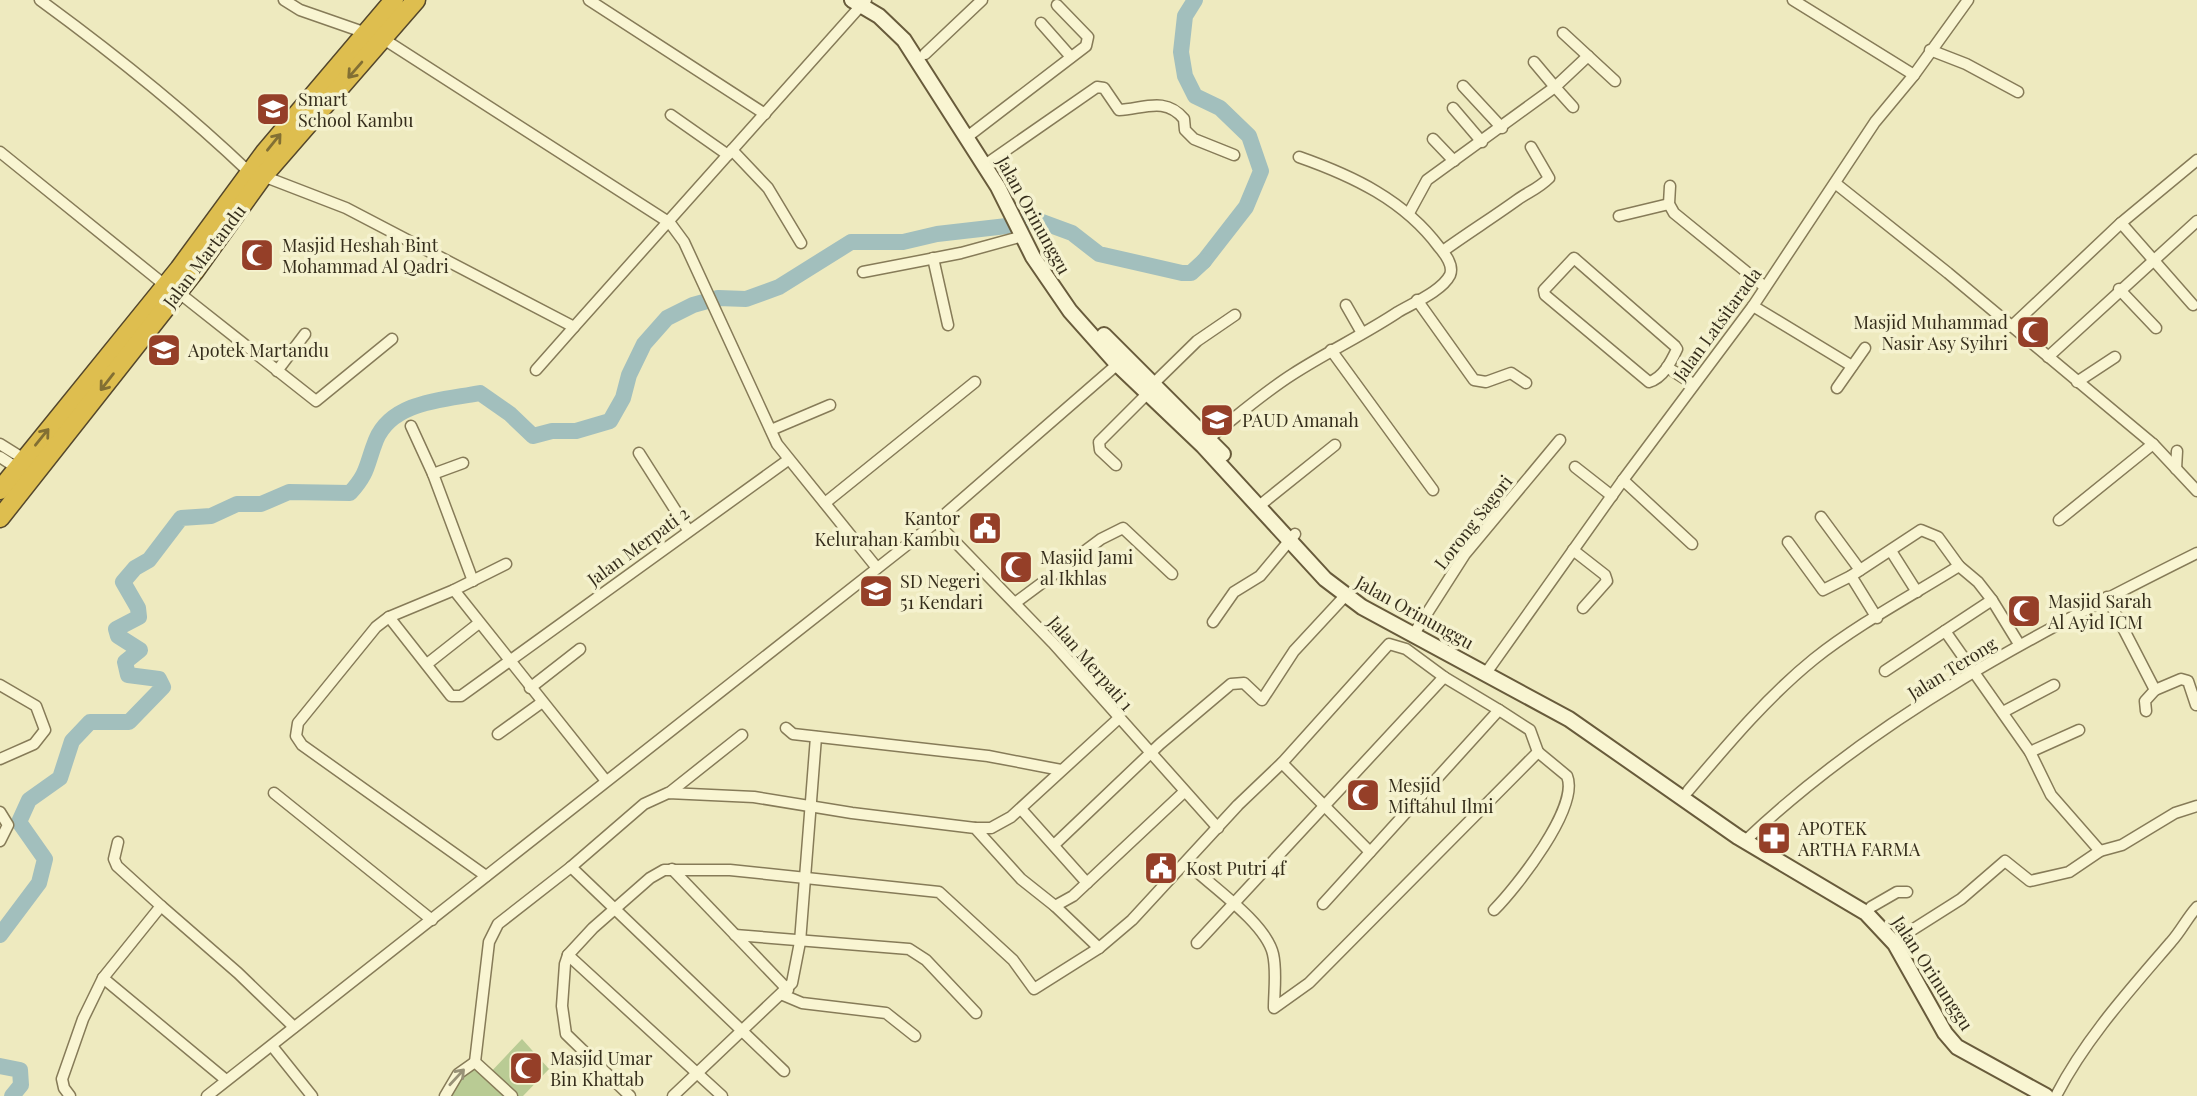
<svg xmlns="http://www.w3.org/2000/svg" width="2197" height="1096" viewBox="0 0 2197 1096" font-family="'Playfair Display',serif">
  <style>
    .green { fill: #b9cb94 }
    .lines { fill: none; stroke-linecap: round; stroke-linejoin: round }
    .river { stroke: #a2bfbd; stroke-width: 16 }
    .street-casing { stroke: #867b58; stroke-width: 13 }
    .secondary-casing { stroke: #685b3b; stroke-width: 18 }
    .highway-casing { stroke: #54472c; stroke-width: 21 }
    .street { stroke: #f9f5d2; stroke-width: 10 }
    .secondary { stroke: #f9f5d2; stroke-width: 14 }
    .highway { stroke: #debe4f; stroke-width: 18 }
    .oneway { stroke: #826f33 }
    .oneway2 { stroke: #989277 }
    .labels { text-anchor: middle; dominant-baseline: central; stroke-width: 7; stroke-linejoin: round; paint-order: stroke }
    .poi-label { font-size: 18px; fill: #362e1c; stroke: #f5f2cf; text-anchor: start }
    .street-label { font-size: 18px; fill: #362e1c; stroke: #f5f2cf }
  </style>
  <rect width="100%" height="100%" fill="#eeeabf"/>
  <polygon class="green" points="522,1039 549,1069 523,1096 447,1096 451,1081 475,1062 488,1075"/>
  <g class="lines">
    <g class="river">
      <polyline points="1195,0 1185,16 1181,52 1185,76 1195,96 1220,108 1249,136 1261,171 1246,207 1204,261"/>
      <path d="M0,935L39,883L45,859L19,822L29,800L60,778L72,741L90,722H129L163,687L159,679L128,675L125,662L140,650L118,636L116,629L139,617L138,608L123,582L135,568L149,560L181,518L211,516L237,504H261L289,492L350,493C369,472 366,465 376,440C392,401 444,400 480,393L510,414L533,436L552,431H576L610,421L623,398L629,375L644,344L667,318L693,305L718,298L746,299L779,287L851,242H903L937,234L1007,226L1034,219L1072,233L1099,254L1182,273H1191L1204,261"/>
      <polyline points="0,1066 20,1070 21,1085 12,1096"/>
    </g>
    <g class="street-casing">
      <g id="street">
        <path d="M40,0C114,54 183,109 249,172"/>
        <polyline points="284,0 300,10 366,33"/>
        <polyline points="589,0 765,114"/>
        <polyline points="1793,0 1914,75"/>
        <polyline points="1041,23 1071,57"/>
        <polyline points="1563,33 1615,81"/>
        <polyline points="382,38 670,223 684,242 777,444 877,568"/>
        <polyline points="1930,50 1966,64 2018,92"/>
        <polyline points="925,54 982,0"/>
        <polyline points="1534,62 1555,87 1588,56"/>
        <polyline points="1463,86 1502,128"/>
        <polyline points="1453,108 1482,142"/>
        <polyline points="671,115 728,155"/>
        <polyline points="971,134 1086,46 1088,37 1057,5"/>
        <polyline points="1433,139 1454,161"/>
        <polyline points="732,150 768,188 801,243"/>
        <polyline points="0,152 166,286"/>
        <path d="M989,162L1097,87L1104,88L1119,110C1143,109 1165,96 1184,119L1185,130L1194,139L1234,155"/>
        <polyline points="263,176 346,208 574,327 866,0"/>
        <polyline points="1835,183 1948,273 2153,444 2197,491"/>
        <polyline points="1670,186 1669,204 1674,213 1765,287"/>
        <polyline points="1409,213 1427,180 1555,87 1573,107"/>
        <polyline points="1619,216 1669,204"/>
        <polyline points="2121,223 2193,305"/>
        <path d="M1443,251C1468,233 1492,218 1517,200C1528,192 1538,189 1549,178L1531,147"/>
        <polyline points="933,258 948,325"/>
        <path d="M1574,258L1675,346L1677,349C1671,362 1663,378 1649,382L1545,295L1544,290Z"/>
        <polyline points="863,272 961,253 1023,236"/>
        <polyline points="2119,289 2156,328"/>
        <polyline points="178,292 316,401 392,339"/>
        <polyline points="1417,300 1474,380 1486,382 1511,373 1526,383"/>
        <polyline points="1346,305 1362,333"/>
        <polyline points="1753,306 1852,366"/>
        <polyline points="2012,326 2121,223 2197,160"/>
        <polyline points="1331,350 1433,490"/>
        <polyline points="2048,357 2197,221"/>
        <polyline points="1667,367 1693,384"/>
        <polyline points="536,370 574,327"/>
        <polyline points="277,371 305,334"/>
        <polyline points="2077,382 2115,357"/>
        <polyline points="1153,384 1197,341 1235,315"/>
        <polyline points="1837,388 1865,348"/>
        <polyline points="411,426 433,474 473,581"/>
        <polyline points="771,430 830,405"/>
        <path d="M1209,438C1236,417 1263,393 1293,374C1327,352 1365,334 1398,312C1413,303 1442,291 1450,275C1454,265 1445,254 1439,247C1404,200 1353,176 1299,157"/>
        <polyline points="0,444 24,459"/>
        <polyline points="639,453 688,530"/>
        <polyline points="0,457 17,468"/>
        <polyline points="1116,465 1100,450 1099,442 1147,394"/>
        <polyline points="1575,467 1612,496"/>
        <polyline points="2176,469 2177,451"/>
        <polyline points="433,474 463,463"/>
        <polyline points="1623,480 1692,544"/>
        <polyline points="1264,502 1335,445"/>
        <polyline points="825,503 975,382"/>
        <polyline points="1821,517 1860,570"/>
        <polyline points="2059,520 2153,444"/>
        <polyline points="936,522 1053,643 1218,828"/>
        <polyline points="1788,542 1823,590 1851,576 1921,530 1938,537 1959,566"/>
        <polyline points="1573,550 1605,575 1607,581 1583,608"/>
        <polyline points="1891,551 1917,592"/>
        <polyline points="506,564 454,590 606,781"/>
        <polyline points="1851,576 1877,618"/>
        <polyline points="454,590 389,617 376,627 298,723 296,736 302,745 486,876"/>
        <polyline points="2107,597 2155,690"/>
        <polyline points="1015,603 1101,539 1123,528 1172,574"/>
        <polyline points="389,617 451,696 461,696 788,460"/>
        <polyline points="1213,622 1234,592 1260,576 1295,534"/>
        <polyline points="1417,629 1465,554 1560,440"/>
        <polyline points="2019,644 1992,600 1945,631 2030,752 2051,795 2100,851"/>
        <polyline points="427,664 479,623"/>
        <polyline points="1885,671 1945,631"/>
        <polyline points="1486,673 1623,480 1753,306 1875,122 1914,75 1968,0"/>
        <polyline points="0,685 36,706 45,730 34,744 0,759"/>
        <polyline points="530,688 580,649"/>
        <polyline points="2146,711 2145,701 2155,690 2181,679 2188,681 2196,705"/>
        <polyline points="2003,712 2054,685"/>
        <polyline points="786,728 793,734 988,756 1061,770"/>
        <polyline points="498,734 541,703"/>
        <polyline points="2030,752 2079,730"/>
        <polyline points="1282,763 1370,852"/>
        <path d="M1688,791C1727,745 1767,697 1814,659C1858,624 1911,596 1959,566L1978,582L1992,600"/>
        <polyline points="274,793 432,920"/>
        <polyline points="669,793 742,735"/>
        <polyline points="1021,809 1087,883"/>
        <polyline points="0,812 8,825 0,841"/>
        <polyline points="975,828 991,828 1011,817 1118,719"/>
        <path d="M1745,841C1875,717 2038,632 2197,553"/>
        <polyline points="1054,845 1160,744 1231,684 1244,683 1262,700 1294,651 1345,596"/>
        <path d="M1187,863C1210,885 1266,923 1273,954C1277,971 1274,991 1274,1008L1309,983L1538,752L1530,730L1499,710L1323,904"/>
        <polyline points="672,869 788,990"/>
        <polyline points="161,906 238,973 294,1027"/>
        <polyline points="1055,906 1099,948"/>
        <polyline points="1871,907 1897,892 1907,892"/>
        <path d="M1494,910C1516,888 1580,807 1567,776L1538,752"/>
        <polyline points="735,935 909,949 926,960 976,1013"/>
        <polyline points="1901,937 1961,899 2005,861 2030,881 2069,872 2100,851 2122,845 2175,813 2197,806"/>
        <polyline points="1197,943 1444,677"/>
        <polyline points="568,955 722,1096"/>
        <polyline points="103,978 226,1080"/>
        <polyline points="783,995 802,1003 886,1013 915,1036"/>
        <polyline points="272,1046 312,1096"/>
        <polyline points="784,1071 571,867 644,804 668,793 754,797 852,813 975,828 1021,879 1055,906 1073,896 1184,792"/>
        <path d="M2057,1094C2086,1038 2130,990 2171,942C2181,931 2187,918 2197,907"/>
        <polyline points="70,1096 64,1088 62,1079 83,1019 103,978 161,906 117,866 114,859 118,842"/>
        <polyline points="207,1096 936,522 1120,362"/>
        <polyline points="445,1096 458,1074 475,1062"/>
        <polyline points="512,1096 475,1062 489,942 498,924 571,867"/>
        <polyline points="630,1096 566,1034 562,1006 565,964 568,955 593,928 650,878 664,870 730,870 939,892 1013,960 1034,989 1099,948 1132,920 1238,805 1282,763 1389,644 1406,649 1444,677 1499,710"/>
        <polyline points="673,1096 792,983 800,942 816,737"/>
      </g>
    </g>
    <g class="secondary-casing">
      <g id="secondary">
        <polyline points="852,0 879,16 904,40 998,187 1033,257 1070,311 1118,365 1203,446 1325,579 1362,607 1569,719 1738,837 1866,913 1895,944 1945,1033 1957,1047 2046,1096"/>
        <polyline points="1104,335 1223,454"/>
      </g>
    </g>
    <g class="highway-casing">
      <g id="highway">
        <polyline points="0,490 179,269 265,152 394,0"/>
        <polyline points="0,518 194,272 263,176 416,0"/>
      </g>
    </g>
    <use href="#street" class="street"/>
    <use href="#secondary" class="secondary"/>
    <use href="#highway" class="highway"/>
  </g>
  <defs><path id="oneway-shaft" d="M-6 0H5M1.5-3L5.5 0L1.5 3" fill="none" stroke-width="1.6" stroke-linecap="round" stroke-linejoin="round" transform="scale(1.75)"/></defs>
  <g class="oneway">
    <use href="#oneway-shaft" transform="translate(355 70) rotate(131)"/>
    <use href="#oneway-shaft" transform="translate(274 142) rotate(-51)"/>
    <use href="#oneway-shaft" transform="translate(107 382) rotate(128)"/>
    <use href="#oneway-shaft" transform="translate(42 437) rotate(-51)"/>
  </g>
  <use class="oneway2" href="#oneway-shaft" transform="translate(457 1077) rotate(-47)"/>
  <defs>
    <g id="school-square" transform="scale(1.75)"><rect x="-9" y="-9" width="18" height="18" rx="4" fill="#953f28" stroke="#f5f2cf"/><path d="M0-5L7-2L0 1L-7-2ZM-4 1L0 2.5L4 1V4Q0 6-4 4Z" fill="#fff"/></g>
    <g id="mosque-square" transform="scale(1.75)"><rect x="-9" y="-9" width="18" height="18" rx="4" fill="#953f28" stroke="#f5f2cf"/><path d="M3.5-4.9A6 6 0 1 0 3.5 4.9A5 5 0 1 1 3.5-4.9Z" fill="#fff"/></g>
    <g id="civic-square" transform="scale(1.75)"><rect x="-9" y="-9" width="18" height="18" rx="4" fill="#953f28" stroke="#f5f2cf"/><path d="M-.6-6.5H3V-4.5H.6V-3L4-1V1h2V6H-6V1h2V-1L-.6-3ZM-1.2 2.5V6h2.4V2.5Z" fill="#fff"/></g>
    <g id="pharmacy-square" transform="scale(1.75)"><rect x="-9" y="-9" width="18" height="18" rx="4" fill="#953f28" stroke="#f5f2cf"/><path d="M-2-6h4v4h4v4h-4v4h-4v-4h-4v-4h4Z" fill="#fff"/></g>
  </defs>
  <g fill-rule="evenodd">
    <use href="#school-square" x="273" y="109"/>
    <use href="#mosque-square" x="257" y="255"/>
    <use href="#mosque-square" x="2033" y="332"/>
    <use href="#school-square" x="164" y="350"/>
    <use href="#school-square" x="1217" y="420"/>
    <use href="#civic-square" x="985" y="528"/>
    <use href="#mosque-square" x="1016" y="567"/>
    <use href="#school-square" x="876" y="591"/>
    <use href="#mosque-square" x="2024" y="611"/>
    <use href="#mosque-square" x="1363" y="795"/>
    <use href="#pharmacy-square" x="1774" y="838"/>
    <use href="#civic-square" x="1161" y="868"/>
    <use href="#mosque-square" x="526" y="1068"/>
  </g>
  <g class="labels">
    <g class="poi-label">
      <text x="298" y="99">Smart<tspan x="298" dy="21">School Kambu</tspan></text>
      <text x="282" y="245">Masjid Heshah Bint<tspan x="282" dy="21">Mohammad Al Qadri</tspan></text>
      <text x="2008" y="322" text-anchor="end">Masjid Muhammad<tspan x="2008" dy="21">Nasir Asy Syihri</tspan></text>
      <text x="188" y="350">Apotek Martandu</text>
      <text x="1242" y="420">PAUD Amanah</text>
      <text x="960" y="518" text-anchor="end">Kantor<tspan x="960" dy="21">Kelurahan Kambu</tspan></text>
      <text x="1040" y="557">Masjid Jami<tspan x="1040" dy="21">al Ikhlas</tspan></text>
      <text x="900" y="581">SD Negeri<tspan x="900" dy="21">51 Kendari</tspan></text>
      <text x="2048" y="601">Masjid Sarah<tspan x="2048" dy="21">Al Ayid ICM</tspan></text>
      <text x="1388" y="785">Mesjid<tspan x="1388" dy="21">Miftahul Ilmi</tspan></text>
      <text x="1798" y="828">APOTEK<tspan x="1798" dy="21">ARTHA FARMA</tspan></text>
      <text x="1186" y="868">Kost Putri 4f</text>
      <text x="550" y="1058">Masjid Umar<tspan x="550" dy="21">Bin Khattab</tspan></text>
    </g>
    <g class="street-label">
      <text transform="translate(1034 215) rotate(61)">Jalan Orinunggu</text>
      <text transform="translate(204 256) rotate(-53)">Jalan Martandu</text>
      <text transform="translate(1717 324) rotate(-54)">Jalan Latsitarada</text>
      <text transform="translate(1473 522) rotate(-52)">Lorong Sagori</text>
      <text transform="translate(638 546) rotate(-36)">Jalan Merpati 2</text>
      <text transform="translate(1415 612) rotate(29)">Jalan Orinunggu</text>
      <text transform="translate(1091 663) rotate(49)">Jalan Merpati 1</text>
      <text transform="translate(1952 668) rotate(-32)">Jalan Terong</text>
      <text transform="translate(1933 973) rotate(57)">Jalan Orinunggu</text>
    </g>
  </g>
</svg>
